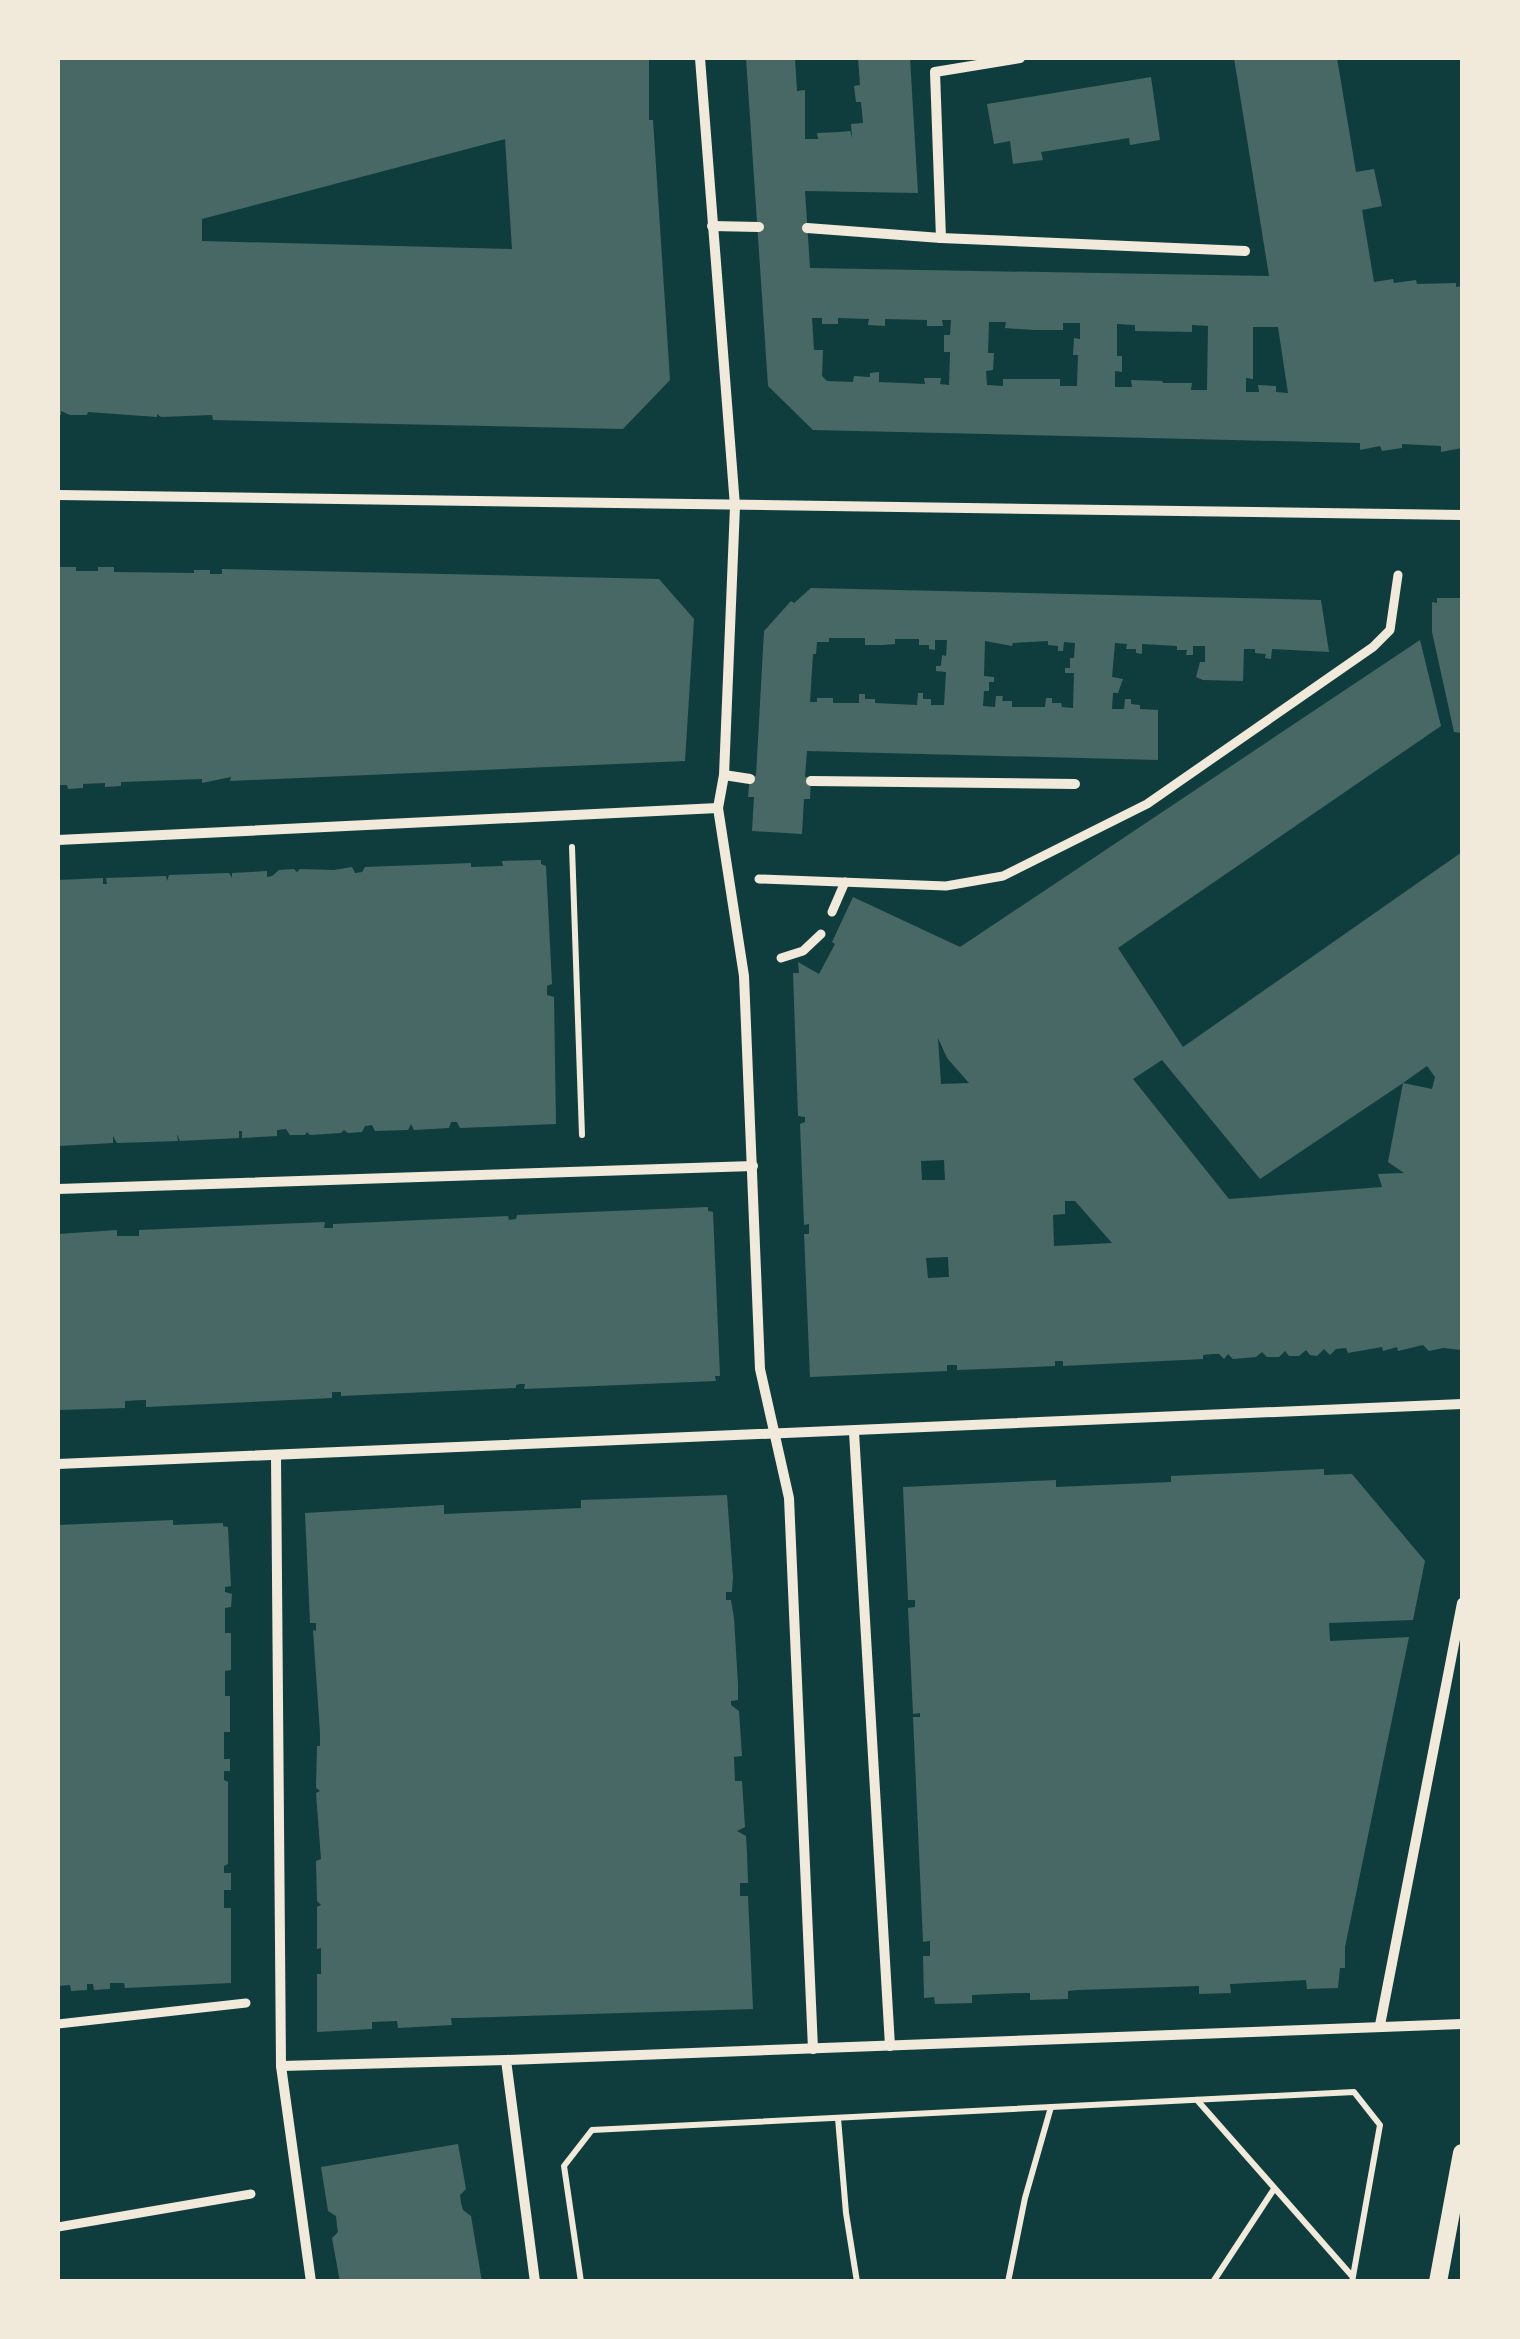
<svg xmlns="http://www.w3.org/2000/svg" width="1520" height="2339" viewBox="0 0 1520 2339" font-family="Mulish,sans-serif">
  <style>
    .building { fill: #486865; fill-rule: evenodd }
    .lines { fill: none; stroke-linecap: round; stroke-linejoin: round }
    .path { stroke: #f1e9da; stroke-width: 6 }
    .pedestrian { stroke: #f1e9da; stroke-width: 9 }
    .minor { stroke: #f1e9da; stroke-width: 10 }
    .tertiary { stroke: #f1e9da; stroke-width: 18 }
  </style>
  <rect width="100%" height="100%" fill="#0f3d3e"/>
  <g class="building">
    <path d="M58,58H649V120H653L670,380L623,429L213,420L212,415L161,417L157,414V417L88,412L87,415H70L61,411V415H58ZM505,139L512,249L202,241V219Z"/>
    <path d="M746,58H795L797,91L805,90V139H818L817,133L840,132L850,131L852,138L851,124L863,123L861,102H856L854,86L860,85L858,58H910L918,193L805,191L810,268L1269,276L1234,58H1337L1356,172L1374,169L1382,206L1362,210L1374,282L1393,279L1394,283L1416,280L1417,284L1456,283V287L1462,286V448L1441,452V446L1402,444V448L1382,451L1380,446L1360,450V443L813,430L768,386ZM812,318H822V324H838V318L869,319L868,325L885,326V319L927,320V326H943L942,320H951L950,335H944V352H950L949,385L940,384L941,378H924L925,384L879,382V372L870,373V377L854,376L853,382L827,381L822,376L823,350H814ZM989,322H1006L1005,328L1034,330H1063V323H1080V339L1074,338L1073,355H1078L1077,386H1060V379H1003V386L987,385L986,371L993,370L994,353H988ZM1117,324L1135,325V331L1192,332V325L1208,326L1207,390H1191L1192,383H1163L1162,381L1131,380L1132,387H1115V371L1122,372V356H1117ZM1253,327H1278L1288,393L1276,392V386L1258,385L1259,392H1246V378L1253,379Z"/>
    <polygon points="1151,77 1160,140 1130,145 1129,138 1041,152 1043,160 1013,164 1010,141 994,144 987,104"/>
    <polygon points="60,567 76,567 76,571 98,571 98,567 114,567 114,572 194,573 194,570 210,570 210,574 222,574 222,569 659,579 694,619 685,761 230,781 231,777 202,783 202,779 121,782 121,786 105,787 105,783 83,784 83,788 68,789 67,785 58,785 58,570"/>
    <path d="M811,588L1321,600L1329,652L1272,649L1271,659L1265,658L1266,654L1255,653V649H1244L1243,681L1203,680L1196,677L1200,662H1205V646H1193V655H1186L1187,650H1177V646L1142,644V654L1136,653V649H1126L1127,644L1115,643L1112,677L1123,679L1118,693H1113L1112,709H1124L1125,699H1131V704L1140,705V709L1158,710V760L807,751L805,777H811L810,799H804L802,834L752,831L754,797H748L750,775L756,776L764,631L791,601L794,603ZM829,638H865V645H883L895,644V639H919V645H929V649L935,650V640H947L946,656L942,655L941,666H936V671L946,672L944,705H931V699H923V693H918L917,705L875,703V699H865V694H859V703H833V698H817V702H810L813,654H816L817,642H829ZM985,641L1012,646L1013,643L1048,641V645L1058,646V651H1063L1064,642L1075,643L1074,658H1070V668H1065V673H1074L1073,708L1062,707L1061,703H1052V698H1046L1045,707H1012V701H1002L1003,696H996L995,707L983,706L984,691H989V682H994V677L984,676Z"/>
    <polygon points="1437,598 1462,598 1462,733 1454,732 1432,632 1432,602 1437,603"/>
    <path d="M1420,640L1441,726L1118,948L1183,1047L1462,852V1350L1443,1348L1429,1351L1423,1345L1398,1351L1397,1347L1383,1351L1382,1347L1348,1353L1346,1348L1336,1349L1330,1355L1324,1349L1317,1356L1310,1355L1306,1350L1299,1356H1289L1285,1351L1279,1357H1267L1262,1352L1256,1357L1233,1359L1228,1354L1224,1359L1219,1354H1213L1203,1355V1359L1063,1366V1361H1055V1366L1010,1368L957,1370V1365H947V1371L810,1377L804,1234H809V1224L804,1225L800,1124L805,1122V1117L798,1116L793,973H799L798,962L819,974L835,944L832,942L853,897L960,947ZM938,1038L947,1058L969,1083L941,1084ZM1162,1060L1260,1179L1403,1083L1388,1162L1404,1173L1378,1174L1382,1187L1229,1199L1133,1079ZM1427,1066L1435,1077L1432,1089L1403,1083ZM944,1160L945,1180H922L921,1161ZM1065,1201H1075L1112,1243L1054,1246L1053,1215L1065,1214ZM948,1257L949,1277L928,1278L926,1258Z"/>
    <polygon points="541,860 541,864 546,866 552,984 547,986 547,995 554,997 556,1124 460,1128 457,1122 451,1122 449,1128 414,1130 411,1124 408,1130 375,1131 372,1125 365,1126 362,1132 348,1133 344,1130 341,1133 310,1135 307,1132 305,1135 290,1135 286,1129 277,1130 277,1136 242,1138 242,1131 239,1131 239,1138 180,1141 177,1134 178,1141 117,1143 113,1136 113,1143 58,1146 58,880 103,878 103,884 107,884 106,878 166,876 167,881 169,875 229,873 232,878 232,873 267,871 267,877 272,876 279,870 294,869 297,872 300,869 334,870 352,867 355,873 362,872 365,867 471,863 471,867 503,866 502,861"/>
    <polygon points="708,1207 708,1211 713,1212 720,1376 715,1376 716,1381 524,1389 525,1384 520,1384 516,1385 516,1388 341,1396 341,1392 332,1392 332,1398 146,1407 146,1400 142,1400 125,1401 125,1408 58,1410 58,1234 117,1230 117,1236 139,1236 139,1230 325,1222 324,1228 333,1228 333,1224 508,1216 509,1220 516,1219 517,1215"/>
    <polygon points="1324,1469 1324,1475 1352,1474 1425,1561 1413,1620 1329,1623 1330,1641 1409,1637 1345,1947 1345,1968 1340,1968 1338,1988 1307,1989 1306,1980 1230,1984 1231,1993 1199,1994 1199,1986 1078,1990 1068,1991 1068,1999 1030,2000 1030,1993 1020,1993 972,1995 972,2003 935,2004 934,1997 924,1998 923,1956 930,1956 930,1941 923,1942 913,1717 920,1717 920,1713 913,1714 908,1608 915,1607 915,1600 908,1600 903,1487 1056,1480 1056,1487 1171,1482 1171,1476"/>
    <polygon points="727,1495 733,1577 732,1592 726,1592 726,1600 731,1600 734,1618 738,1684 738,1700 731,1701 731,1705 739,1711 742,1756 734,1757 735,1781 742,1781 745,1827 737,1831 746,1836 747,1853 748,1883 740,1883 740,1896 748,1896 753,2009 462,2018 451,2018 452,2025 398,2028 397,2021 372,2022 372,2029 317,2032 317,1974 321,1974 321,1948 317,1949 317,1907 321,1905 317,1901 316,1861 321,1859 316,1793 320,1791 316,1788 317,1746 320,1746 320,1733 313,1630 316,1631 316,1623 310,1623 305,1513 444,1505 444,1514 581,1508 581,1500"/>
    <polygon points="173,1520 173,1525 223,1523 223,1526 228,1527 231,1586 225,1587 225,1592 232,1594 231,1607 225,1608 225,1633 231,1633 231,1670 225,1671 225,1696 230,1696 230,1732 224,1732 224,1759 230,1759 230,1771 224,1771 224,1780 228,1782 228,1864 224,1866 224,1873 231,1873 231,1890 224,1890 224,1908 231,1908 231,1983 125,1988 124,1983 110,1983 110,1989 94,1990 93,1984 87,1984 87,1990 71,1991 70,1985 58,1986 58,1525"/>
    <polygon points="458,2144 466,2189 460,2195 461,2203 463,2210 471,2216 482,2282 340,2282 332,2238 338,2232 337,2226 336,2216 328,2211 321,2167"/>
  </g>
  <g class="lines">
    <g class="path">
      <polyline points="572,847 582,1135"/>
      <polyline points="1197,2100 1352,2276"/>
      <polyline points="838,2118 846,2213 857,2282"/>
      <polyline points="581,2282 564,2166 592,2130 1354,2092 1380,2125 1352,2282"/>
      <polyline points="1008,2282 1025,2198 1051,2107"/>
      <polyline points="1213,2282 1274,2189"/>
    </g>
    <g class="pedestrian">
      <polyline points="759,879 946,886 1003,876 1147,804 1373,647 1390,630 1398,575"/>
      <polyline points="832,912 845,882"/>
      <polyline points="781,958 803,951 821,934"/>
      <polyline points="58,2024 246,2003"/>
      <polyline points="58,2227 251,2194"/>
    </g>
    <g class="minor">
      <polyline points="700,58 735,506 724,775 718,808 744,976 760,1369 789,1498 813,2049"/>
      <polyline points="1020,58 935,72 941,238 1245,251"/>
      <polyline points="712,226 759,227"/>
      <polyline points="807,228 941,238"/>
      <polyline points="58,495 1462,515"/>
      <polyline points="724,775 750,779"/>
      <polyline points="811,781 1075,784"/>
      <polyline points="58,840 718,808"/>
      <polyline points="58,1189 753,1166"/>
      <polyline points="854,1432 890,2046"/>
      <polyline points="276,1456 281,2066 311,2282"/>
      <polyline points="58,1464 1462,1404"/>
      <polyline points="1380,2025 1462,1603"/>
      <polyline points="281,2066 506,2060"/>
      <polyline points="535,2282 506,2060 1462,2024"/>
    </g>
    <polyline class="tertiary" points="1438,2282 1462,2153"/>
  </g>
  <rect width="1520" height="2339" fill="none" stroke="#f1e9da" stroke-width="120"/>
</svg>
